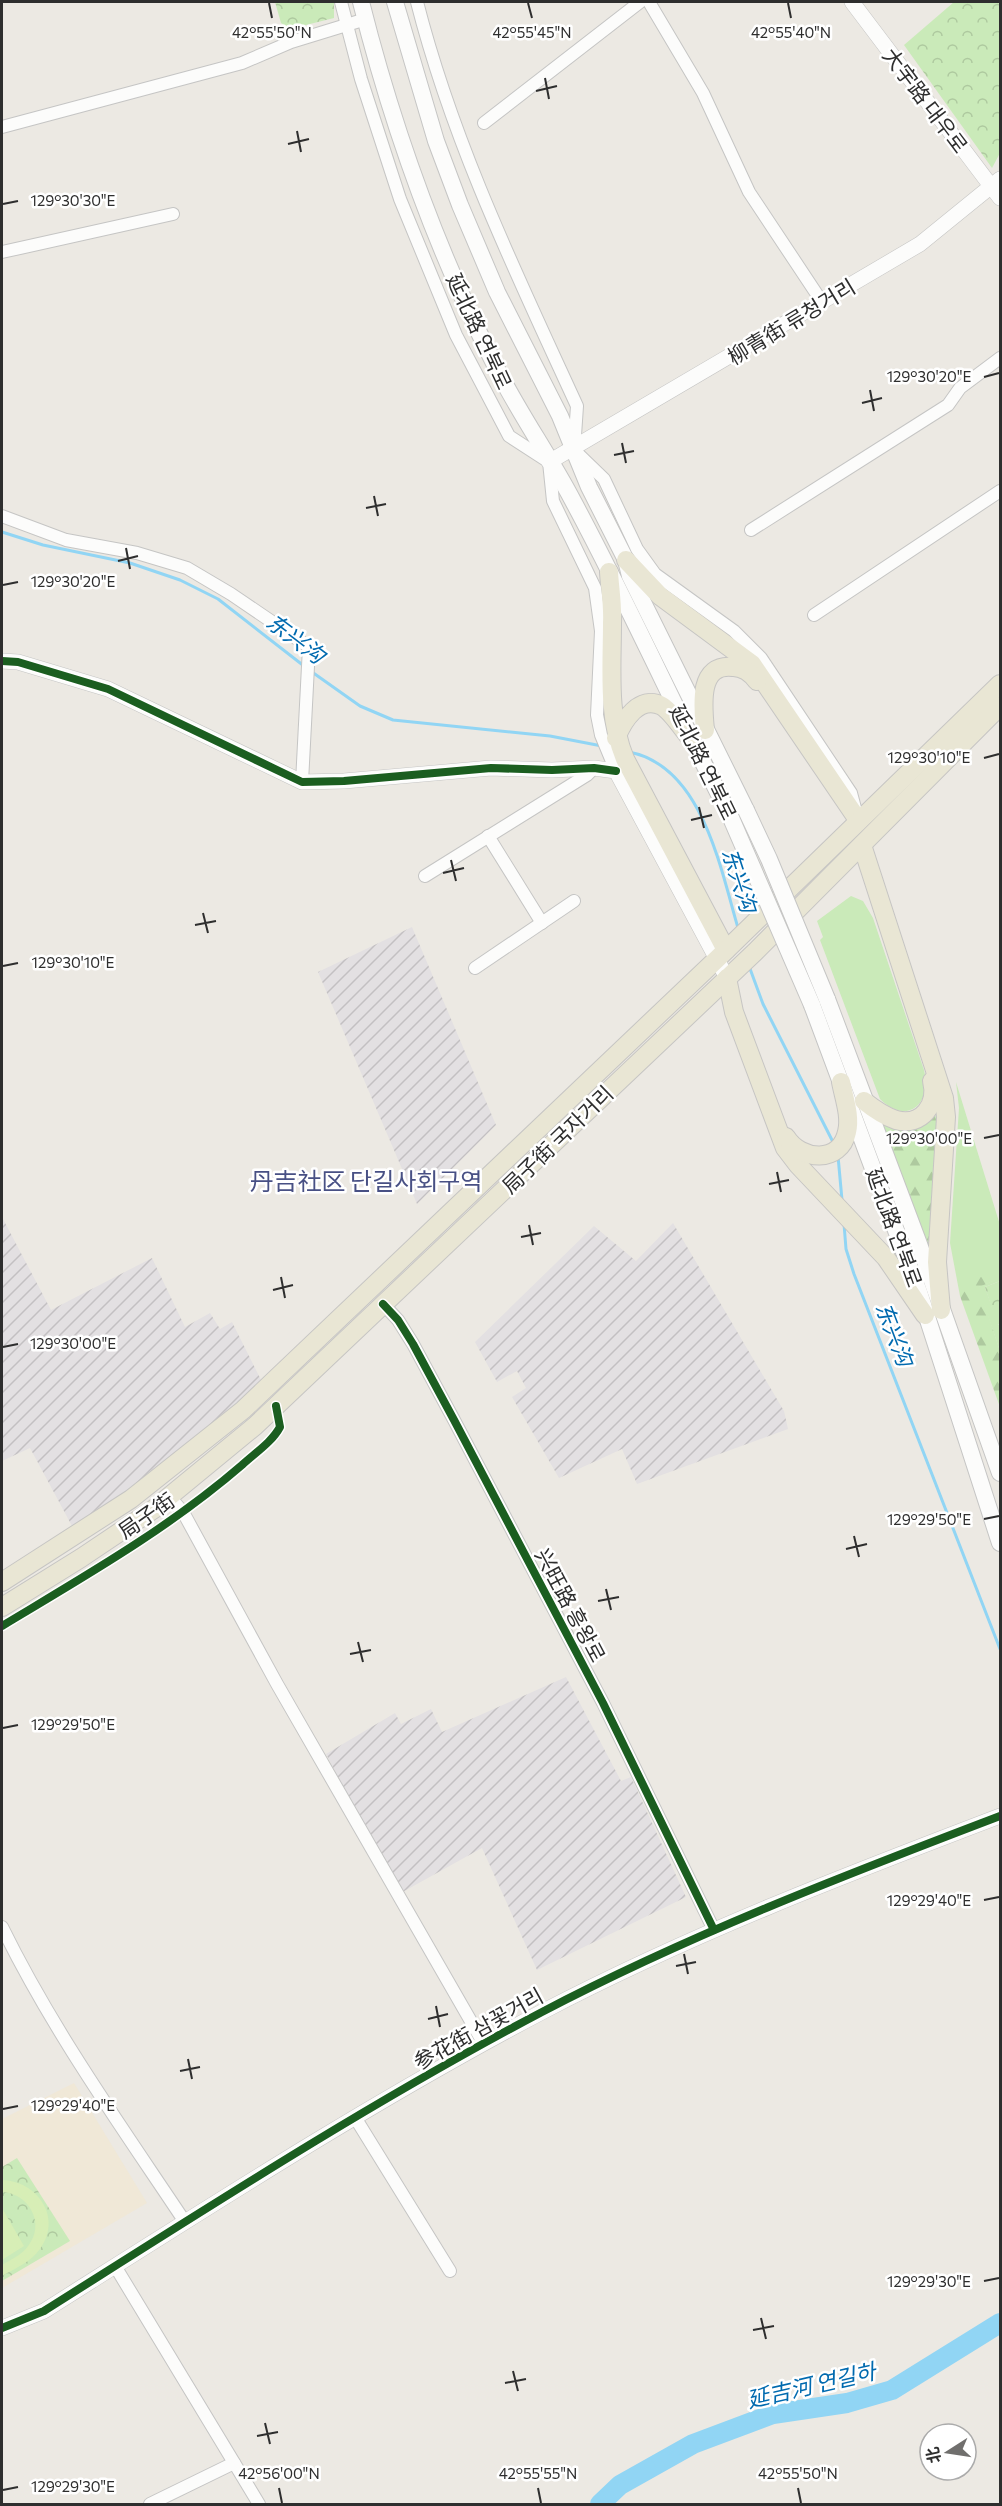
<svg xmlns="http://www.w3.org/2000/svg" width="1002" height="2506" viewBox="0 0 1002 2506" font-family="Commissioner,'Noto Sans SC','Noto Sans KR',sans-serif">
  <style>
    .industrial { fill: url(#industrial-furrows) }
    .education { fill: #f0e8d7 }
    .grass { fill: #caeab9 }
    .forest { fill: url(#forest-firs) }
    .park { fill: url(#park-crowns) }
    .pitch { fill: #d7eeb6 }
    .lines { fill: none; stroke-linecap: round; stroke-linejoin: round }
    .stream { stroke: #91d5f4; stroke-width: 3 }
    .river { stroke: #91d5f4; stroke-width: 20 }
    .minor-casing { stroke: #c5c5c4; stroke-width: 14 }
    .tertiary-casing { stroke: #c5c5c4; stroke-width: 16 }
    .secondary-casing { stroke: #c5c5c4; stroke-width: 18 }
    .primary-casing { stroke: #c6c5c3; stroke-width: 20 }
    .minor { stroke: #fcfcfb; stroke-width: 12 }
    .tertiary { stroke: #fcfcfb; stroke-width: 15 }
    .secondary { stroke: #fcfcfb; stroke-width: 16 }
    .primary { stroke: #e9e6d4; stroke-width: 18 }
    .secondary-bridge-casing { stroke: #c5c5c4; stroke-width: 18; stroke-linecap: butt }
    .secondary-bridge { stroke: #fcfcfb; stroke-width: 16 }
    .cycleway-casing { stroke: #fff; stroke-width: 11 }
    .cycleway { stroke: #1b5e20; stroke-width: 8 }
    .ticks { fill: none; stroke: #2e2e2e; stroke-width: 2 }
    .labels { text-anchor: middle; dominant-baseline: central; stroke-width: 5; stroke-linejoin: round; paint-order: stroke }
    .street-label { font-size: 21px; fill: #2e2e2e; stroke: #fff }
    .water-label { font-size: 22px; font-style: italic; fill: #006aaf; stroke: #fff }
    .quarter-label { font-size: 24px; fill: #485084; stroke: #fff }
    .ticks-label { font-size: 15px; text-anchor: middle; fill: #2e2e2e; stroke: #fff; stroke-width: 5; stroke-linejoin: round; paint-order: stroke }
  </style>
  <defs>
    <pattern id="industrial-furrows" width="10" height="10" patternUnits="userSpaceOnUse" patternTransform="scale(1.5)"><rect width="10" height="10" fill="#e3e0e2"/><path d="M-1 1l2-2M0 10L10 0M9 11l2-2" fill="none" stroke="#c3c0c2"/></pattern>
    <pattern id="forest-firs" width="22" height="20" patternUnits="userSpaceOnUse" patternTransform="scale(1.5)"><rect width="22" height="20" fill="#caeab9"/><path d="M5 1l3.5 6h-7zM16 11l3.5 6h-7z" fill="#aec99f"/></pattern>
    <pattern id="park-crowns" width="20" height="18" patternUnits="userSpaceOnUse" patternTransform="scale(1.5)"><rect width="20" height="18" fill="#caeab9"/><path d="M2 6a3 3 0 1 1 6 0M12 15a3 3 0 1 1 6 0" fill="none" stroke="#aec99f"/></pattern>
  </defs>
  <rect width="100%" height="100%" fill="#ece9e3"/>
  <g class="industrial">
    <polygon points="412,927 496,1125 417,1204 318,972"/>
    <polygon points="2,1217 51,1310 152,1258 185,1327 210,1313 220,1329 232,1322 262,1382 147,1478 72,1526 30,1448 2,1461"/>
    <polygon points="673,1223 784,1411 788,1429 637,1484 622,1449 559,1478 512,1397 526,1388 517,1371 497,1382 475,1342 594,1226 636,1261"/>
    <polygon points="566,1677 621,1781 631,1777 686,1897 537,1970 482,1848 399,1894 326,1754 395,1713 401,1724 431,1709 442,1732"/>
  </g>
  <polygon class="education" points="74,2083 147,2203 2,2288 2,2119"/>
  <g class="grass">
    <path d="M851,896L863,901L873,918L924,1070C932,1104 908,1126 880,1099L820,940L823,937L817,921Z"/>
    <polygon points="956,1082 1000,1225 1000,1281 985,1287 998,1325 1000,1324 1000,1351 978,1287 995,1280 961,1286 960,1296 950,1243 959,1108"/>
  </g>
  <g class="forest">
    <polygon points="932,1114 937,1117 928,1251 879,1120"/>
    <polygon points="981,1277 996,1280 979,1287 1000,1351 1000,1407 960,1296 960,1286 968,1279"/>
  </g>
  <g class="park">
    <polygon points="275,2 334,2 334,18 290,29 281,23"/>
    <polygon points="954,2 1000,2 1000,153 992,168 904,45"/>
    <polygon points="1000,1281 1000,1324 997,1325 985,1287"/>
    <polygon points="17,2158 70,2241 2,2281 2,2167"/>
  </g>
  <g class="pitch">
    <path d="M2,2180C37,2181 63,2217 40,2249C31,2262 14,2269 2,2276V2265C10,2260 22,2255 28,2246C46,2224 29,2193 2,2192Z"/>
    <polygon points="2,2208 24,2246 2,2260"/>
  </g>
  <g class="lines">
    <g class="stream">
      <polyline points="2,532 43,545 130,563 180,580 218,599 304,666"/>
      <polyline points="312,672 360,706 393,720 550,736 602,746"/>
      <path d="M629,752C702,766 720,867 738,928"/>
      <polyline points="749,966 763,1004 834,1144"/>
      <polyline points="838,1156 842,1200"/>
      <polyline points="844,1224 846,1249 854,1274 1000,1649"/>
    </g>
    <polyline class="river" points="600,2504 620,2485 693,2444 773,2414 847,2403 892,2390 1000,2323"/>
    <g class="minor-casing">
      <g id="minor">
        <polyline points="341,2 361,79 400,199 456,335 509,436 549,462 553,501 595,588 601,631 597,715 601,735 616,771"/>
        <path d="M417,2C453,143 516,273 577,406L574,450L604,479L637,549L655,574L734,631L761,658L851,793L855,808"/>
        <polyline points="649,2 703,93 749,192 822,302"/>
        <polyline points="484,123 640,2"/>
        <polyline points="2,127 242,63 291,42 366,19"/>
        <polyline points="2,252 173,214"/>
        <polyline points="2,516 66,540 137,553 187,568 231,594 309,647 302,782"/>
        <polyline points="751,530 948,405 960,388 1000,358"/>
        <polyline points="814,615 1000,491"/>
        <polyline points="488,836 542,923"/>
        <polyline points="425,876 587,775 594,768"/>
        <polyline points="475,968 574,901"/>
        <polyline points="383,1304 398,1320 413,1344 454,1420 603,1703 714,1930"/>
        <polyline points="169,1496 183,1512 277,1684 484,2044"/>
        <path d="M2,1927C53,2031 121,2126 185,2222"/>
        <polyline points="356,2119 450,2271"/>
        <polyline points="115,2266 259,2504"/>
        <polyline points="150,2504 234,2463"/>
      </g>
    </g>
    <g class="tertiary-casing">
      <g id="tertiary">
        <polyline points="852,2 1000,198"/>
        <polyline points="549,462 920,244 1000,179"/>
        <polyline points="2,661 18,662 108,689 302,782 344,781 491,768 552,770 594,768 616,771 727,978"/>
        <path d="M2,2328L44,2311C207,2208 371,2102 542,2012C689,1935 845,1875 1000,1816"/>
      </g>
    </g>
    <g class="secondary-casing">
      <g id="secondary">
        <path d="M361,2C393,129 438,254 498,371C521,416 550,457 573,501C629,605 677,713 731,818"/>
        <polyline points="395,2 436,141 460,205 497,292 560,416 589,487 626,560 630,576 746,810"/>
        <polyline points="827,999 919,1244 1000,1473"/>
        <polyline points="812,1005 919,1292 1000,1543"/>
      </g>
    </g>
    <g class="primary-casing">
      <g id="primary">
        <polyline points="626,560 660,596 752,664 858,820"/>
        <path d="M609,572C610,589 613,606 612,623C612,669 607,716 625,759L726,950"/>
        <path d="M705,730C703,708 697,663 733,667C743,667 751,673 757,681"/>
        <path d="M616,738C623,721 639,694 662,706C672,712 683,730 691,739"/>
        <polyline points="862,845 944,1098 946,1117 937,1262 941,1310"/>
        <polyline points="727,978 734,1012 785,1148 798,1165 886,1258 925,1315"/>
        <path d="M864,1101C874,1109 884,1116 896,1120C922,1127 938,1104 932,1081"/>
        <path d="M786,1137C801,1161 840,1164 847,1132C851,1116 844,1098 841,1082"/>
        <polyline points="2,1582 131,1499 243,1410 718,958 1000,684"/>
        <polyline points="2,1607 81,1558 154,1509 255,1426 755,952 1000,706"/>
      </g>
    </g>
    <use href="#minor" class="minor"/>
    <use href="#tertiary" class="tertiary"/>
    <use href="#secondary" class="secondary"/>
    <use href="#primary" class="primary"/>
    <g class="secondary-bridge-casing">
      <g id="secondary-bridge">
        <polyline points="746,810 769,859 827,999"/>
        <polyline points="731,818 812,1005"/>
      </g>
    </g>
    <use href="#secondary-bridge" class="secondary-bridge"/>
    <g class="cycleway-casing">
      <g id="cycleway">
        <polyline points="2,661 18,662 108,689 302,782 344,781 491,768 552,770 594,768 616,771"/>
        <polyline points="383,1304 398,1320 413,1344 454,1420 603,1703 714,1930"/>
        <path d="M2,1626C85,1576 168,1529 242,1465C255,1453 272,1442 280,1427L276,1406"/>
        <path d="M2,2328L44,2311C207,2208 371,2102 542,2012C689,1935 845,1875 1000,1816"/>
      </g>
    </g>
    <use href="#cycleway" class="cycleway"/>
  </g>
  <path class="ticks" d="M269,3L272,18M528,3L532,18M788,3L791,18M545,78L549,99M536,91L557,86M297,131L301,152M288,144L309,139M3,204L18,201M984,377L999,373M870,390L874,411M862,403L882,398M622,443L626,463M614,455L634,451M374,496L378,516M366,508L386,504M126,548L130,569M118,561L138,556M3,585L18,582M984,758L999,754M699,807L704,828M691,820L712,815M451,860L456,881M443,873L464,868M203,913L208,933M195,925L216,921M3,966L18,963M984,1138L999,1135M777,1172L781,1192M769,1184L789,1180M529,1225L533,1245M521,1237L541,1233M281,1277L285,1298M273,1290L293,1285M3,1347L18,1344M984,1519L999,1516M854,1536L859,1557M846,1549L867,1544M606,1589L611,1610M598,1601L619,1597M358,1642L363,1662M350,1654L371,1650M3,1728L18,1725M984,1900L999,1897M684,1954L688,1974M676,1966L696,1962M436,2006L440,2027M428,2019L448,2014M188,2059L192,2079M180,2071L200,2067M3,2109L18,2106M984,2281L999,2278M761,2318L766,2339M753,2330L774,2326M513,2371L518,2391M505,2383L526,2379M265,2423L270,2444M257,2436L278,2432M279,2488L282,2503M538,2488L541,2503M798,2488L801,2503M3,2490L18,2487"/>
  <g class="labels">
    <g class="street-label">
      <text transform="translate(926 100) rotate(53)">大宇路 대우로</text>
      <text transform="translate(791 321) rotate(-31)">柳青街 류청거리</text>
      <text transform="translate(480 331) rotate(65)">延北路 연북로</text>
      <text transform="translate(704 762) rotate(64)">延北路 연북로</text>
      <text transform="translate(557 1139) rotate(-44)">局子街 국자거리</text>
      <text transform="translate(895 1227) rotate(70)">延北路 연북로</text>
      <text transform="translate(146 1515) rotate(-35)">局子街</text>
      <text transform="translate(571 1605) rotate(62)">兴旺路 흥왕로</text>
      <text transform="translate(478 2028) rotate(-29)">参花街 삼꽃거리</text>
    </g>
    <g class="water-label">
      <text transform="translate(296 638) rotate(37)">东兴沟</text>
      <text transform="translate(740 880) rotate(72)">东兴沟</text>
      <text transform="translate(895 1334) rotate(69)">东兴沟</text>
      <text transform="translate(811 2385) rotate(-13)">延吉河 연길하</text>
    </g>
    <g class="quarter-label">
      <text x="366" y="1180">丹吉社区 단길사회구역</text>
    </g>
  </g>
  <g class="ticks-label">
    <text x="272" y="38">42°55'50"N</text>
    <text x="532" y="38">42°55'45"N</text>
    <text x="791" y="38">42°55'40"N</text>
    <text x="73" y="206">129°30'30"E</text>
    <text x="929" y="382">129°30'20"E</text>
    <text x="73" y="587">129°30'20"E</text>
    <text x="929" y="763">129°30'10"E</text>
    <text x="73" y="968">129°30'10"E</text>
    <text x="929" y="1144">129°30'00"E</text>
    <text x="73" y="1349">129°30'00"E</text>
    <text x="929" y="1525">129°29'50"E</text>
    <text x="73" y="1730">129°29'50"E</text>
    <text x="929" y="1906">129°29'40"E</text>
    <text x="73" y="2111">129°29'40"E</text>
    <text x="929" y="2287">129°29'30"E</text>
    <text x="279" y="2479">42°56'00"N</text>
    <text x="538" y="2479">42°55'55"N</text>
    <text x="798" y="2479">42°55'50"N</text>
    <text x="73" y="2492">129°29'30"E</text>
  </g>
  <rect width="1002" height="2506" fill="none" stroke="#2e2e2e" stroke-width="6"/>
  <g transform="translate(948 2452) rotate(258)"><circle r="28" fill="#ffffff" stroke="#ababab" stroke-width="1.5"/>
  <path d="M0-4.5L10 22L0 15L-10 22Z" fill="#706f6d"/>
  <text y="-9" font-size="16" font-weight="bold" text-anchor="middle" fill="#2e2e2e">北</text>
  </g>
</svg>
